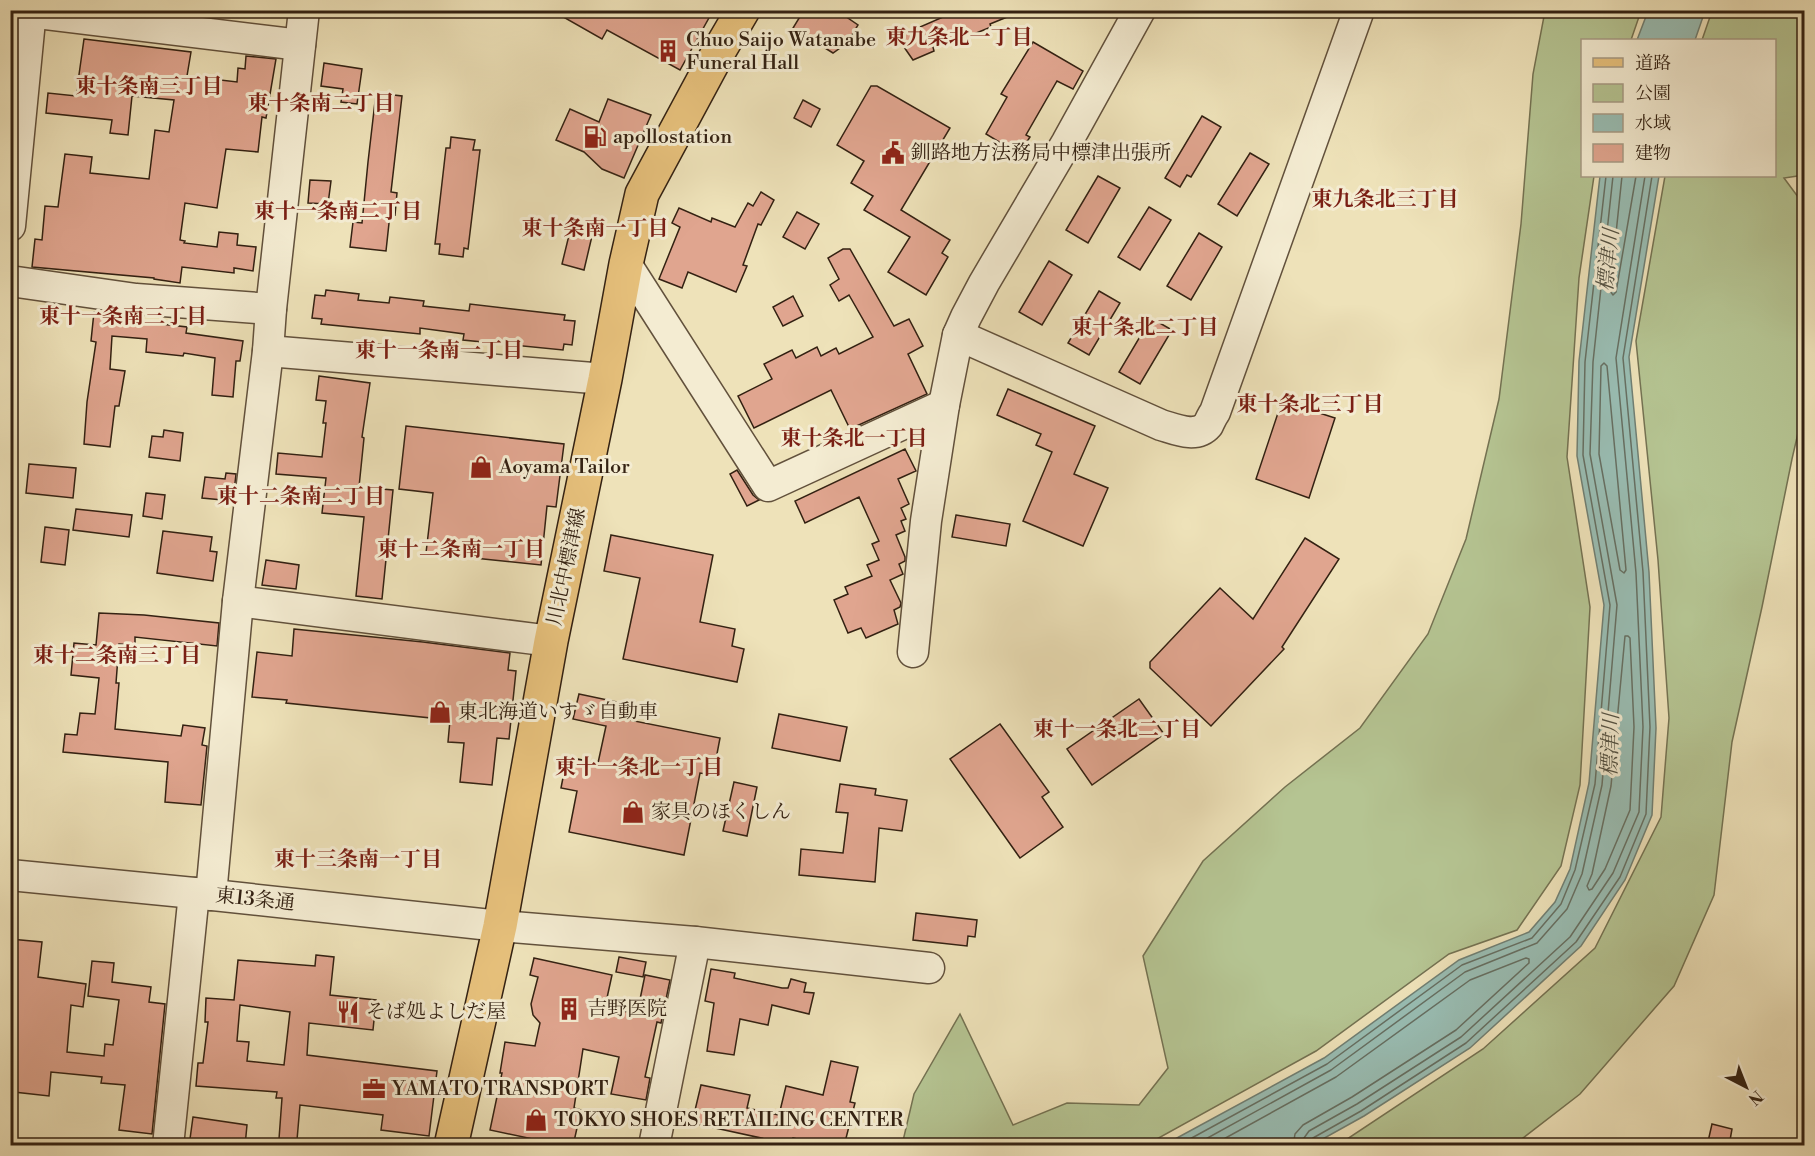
<svg xmlns="http://www.w3.org/2000/svg" width="1815" height="1156" viewBox="0 0 1815 1156" font-family="'Libre Bodoni','Noto Serif JP',serif">
  <style>
    .green { fill: #b5c492; stroke: #747252; stroke-width: 1.5 }
    .water { fill: #99bdb3; stroke: #707f73; stroke-width: 1.5 }
    .lines { fill: none; stroke-linecap: round; stroke-linejoin: round }
    .shore { stroke: #666f62; stroke-width: 1.5 }
    .building { fill: #e0a58f; stroke: #332112; stroke-width: 1.5; fill-rule: evenodd }
    .minor-casing { stroke: #62513c; stroke-width: 33 }
    .major-casing { stroke: #332112; stroke-width: 36 }
    .minor { stroke: #f4ecd2; stroke-width: 30 }
    .major { stroke: #e7c17c; stroke-width: 33 }
    .labels { text-anchor: middle; dominant-baseline: central; stroke-width: 6; stroke-linejoin: round; paint-order: stroke }
    .poi-label { font-size: 20px; fill: #332112; stroke: #f4ecd2; text-anchor: start }
    .street-label { font-size: 20px; fill: #332112; stroke: #f4ecd2 }
    .neighbourhood-label { font-size: 21px; font-weight: bold; fill: #7a1f14; stroke: #f4ecd2 }
    .water-label { font-size: 21px; font-style: italic; fill: #525042; stroke: #f4ecd2 }
  </style>
  <rect width="100%" height="100%" fill="#eee2b9"/>
  <filter id="stains"><feTurbulence type="fractalNoise" baseFrequency=".00333" numOctaves="4"/><feColorMatrix values="0 0 0 0 .2 0 0 0 0 .09 0 0 0 0 .02 0 0 0 .5 -.17"/></filter>
  <radialGradient id="worn" r=".72"><stop offset=".6" stop-color="#630" stop-opacity="0"/><stop offset="1" stop-color="#630" stop-opacity=".3"/></radialGradient>
  <g class="green">
    <polygon points="1545,11 1641,11 1631,40 1582,40 1582,176 1594,176 1579,278 1567,457 1590,607 1580,785 1561,866 1517,930 1449,954 1316,1051 1146,1145 902,1145 914,1094 960,1014 1013,1125 1067,1103 1139,1105 1168,1068 1143,956 1203,861 1285,787 1360,728 1428,634 1466,539 1499,399 1521,224 1533,74"/>
    <polygon points="1712,11 1804,11 1804,175 1784,178 1804,205 1804,407 1792,459 1762,607 1732,742 1714,895 1674,986 1580,1094 1514,1145 1338,1145 1483,1049 1595,948 1661,817 1669,718 1658,560 1636,341 1665,176 1774,176 1774,40 1702,40"/>
  </g>
  <g class="water">
    <polygon points="1648,11 1648,10 1705,11 1695,40 1637,40"/>
    <polygon points="1600,176 1659,176 1629,357 1649,572 1656,728 1652,815 1625,880 1581,946 1470,1048 1364,1116 1312,1145 1164,1145 1324,1058 1459,960 1529,932 1555,902 1570,869 1589,783 1604,605 1577,456 1579,361"/>
  </g>
  <g class="lines">
    <g class="shore">
      <polyline points="1622,176 1610,291 1613,295 1616,292 1636,176"/>
      <polygon points="1604,363 1607,366 1626,570 1624,573 1620,570 1599,454 1601,366"/>
      <polygon points="1625,636 1628,636 1630,638 1634,727 1630,810 1605,869 1592,889 1589,890 1587,886 1592,874 1611,786"/>
      <polyline points="1177,1146 1327,1064 1462,965 1532,938 1561,904 1575,870 1595,784 1610,605 1583,455 1585,362 1606,176"/>
      <polyline points="1193,1146 1331,1070 1465,972 1537,943 1567,909 1582,874 1602,785 1617,605 1590,454 1593,362 1613,176"/>
      <polyline points="1211,1146 1336,1077 1470,980 1526,958 1529,959 1529,963 1456,1030 1352,1097 1303,1125 1295,1134 1293,1146"/>
      <polyline points="1302,1146 1304,1138 1309,1131 1357,1104 1461,1037 1570,937 1613,873 1639,812 1643,727 1636,573 1616,358 1645,176"/>
      <polyline points="1310,1146 1311,1141 1313,1138 1361,1111 1466,1043 1576,942 1620,877 1646,814 1650,727 1643,572 1623,358 1652,176"/>
    </g>
  </g>
  <g class="building">
    <polygon points="551,10 700,10 710,16 680,70 607,30 602,39"/>
    <polygon points="804,10 836,10 858,25 847,43 833,53 793,28"/>
    <polygon points="959,10 1022,11 990,24 991,27 969,36 968,33 933,47 934,51 913,60 897,37"/>
    <polygon points="84,39 191,52 187,76 237,82 238,68 245,69 246,56 276,59 266,118 262,117 258,152 226,149 217,208 185,203 180,240 185,241 184,243 217,247 219,232 238,234 237,245 256,247 253,271 234,268 234,273 182,267 180,283 154,279 154,278 32,267 35,239 42,240 45,206 58,207 65,154 92,157 90,173 149,179 155,130 169,132 174,100 132,96 128,135 110,133 112,120 46,113 48,93 76,96"/>
    <polygon points="1033,42 1083,71 1073,89 1057,81 1026,135 1030,137 1019,154 986,134 1007,97 1001,94"/>
    <polygon points="324,63 362,69 357,104 341,102 343,89 321,86"/>
    <polygon points="871,86 877,86 950,128 901,210 950,240 942,253 948,257 926,295 888,272 910,237 864,210 873,196 851,183 864,161 837,145"/>
    <polygon points="376,93 402,96 391,192 397,193 395,215 390,214 386,251 350,247 353,222 362,223 368,162"/>
    <polygon points="608,99 651,115 624,178 602,169 584,152 556,140 570,109 599,122"/>
    <polygon points="803,100 820,109 811,127 794,118"/>
    <polygon points="1202,116 1221,127 1191,177 1187,175 1180,187 1165,178"/>
    <polygon points="451,137 475,140 473,150 480,150 468,249 464,248 463,257 439,254 440,244 435,244 446,148 450,148"/>
    <polygon points="1250,153 1269,164 1237,216 1218,204"/>
    <polygon points="1098,176 1120,188 1088,243 1066,230"/>
    <polygon points="310,180 331,181 328,204 308,203"/>
    <polygon points="761,192 774,200 761,225 758,224 743,265 747,266 736,292 688,272 682,288 659,279 680,227 672,223 679,208 711,222 712,218 735,227 748,203 753,206"/>
    <polygon points="1149,207 1171,220 1140,270 1118,257"/>
    <polygon points="797,212 819,224 805,249 783,237"/>
    <polygon points="570,231 592,236 584,270 562,264"/>
    <polygon points="1199,233 1222,247 1191,300 1167,286"/>
    <polygon points="843,249 850,249 894,326 909,319 923,346 908,354 927,394 850,429 831,390 754,428 738,396 772,379 764,364 792,350 796,358 817,347 821,356 836,348 839,354 873,337 849,295 839,301 830,285 839,279 828,258"/>
    <polygon points="1049,261 1072,275 1042,325 1019,312"/>
    <polygon points="326,290 359,294 358,300 389,303 390,297 424,301 423,306 469,311 470,304 565,315 564,320 575,321 572,345 564,344 563,350 463,340 464,334 420,328 420,334 321,324 322,319 312,318 315,295 325,296"/>
    <polygon points="1099,291 1120,303 1089,355 1068,343"/>
    <polygon points="793,296 803,316 783,326 773,307"/>
    <polygon points="94,312 127,315 126,320 187,327 186,333 243,341 240,361 236,361 233,397 212,395 215,358 184,353 183,356 146,352 147,339 112,336 110,369 125,371 119,406 115,406 110,447 84,444 87,402 96,342 91,341"/>
    <polygon points="1151,318 1172,330 1140,384 1119,372"/>
    <polygon points="319,376 370,383 362,437 364,438 359,487 393,490 382,599 356,596 364,517 322,513 326,478 276,474 278,453 322,457 326,423 323,423 326,401 316,400"/>
    <polygon points="1008,389 1095,426 1074,474 1108,488 1083,546 1023,521 1052,452 1036,445 1041,434 997,415"/>
    <polygon points="1282,401 1335,418 1309,498 1256,479"/>
    <polygon points="406,426 564,444 556,507 547,506 541,565 426,553 433,493 399,489"/>
    <polygon points="164,430 183,433 180,461 149,457 152,436 163,437"/>
    <polygon points="905,449 916,471 898,479 909,504 901,508 906,519 901,521 905,531 896,535 905,557 905,561 899,564 903,574 890,580 901,603 900,607 894,610 898,624 866,638 861,628 848,633 834,600 848,594 845,587 872,576 867,565 879,560 872,544 879,541 859,497 805,523 795,501"/>
    <polygon points="29,464 76,468 73,498 26,493"/>
    <polygon points="737,470 753,495 759,500 747,506 730,474"/>
    <polygon points="226,473 236,474 233,501 202,498 205,477 225,479"/>
    <polygon points="146,493 165,495 162,519 143,516"/>
    <polygon points="76,509 132,515 129,537 73,530"/>
    <polygon points="956,515 1010,524 1006,546 952,537"/>
    <polygon points="45,527 69,530 65,565 41,562"/>
    <polygon points="163,531 212,537 210,551 217,552 213,581 157,573"/>
    <polygon points="611,535 713,555 700,622 735,629 732,646 744,649 737,682 623,659 640,578 604,571"/>
    <polygon points="1305,538 1339,559 1282,647 1284,649 1211,726 1150,668 1150,662 1220,588 1253,619"/>
    <polygon points="266,560 299,565 296,589 262,585"/>
    <polygon points="99,613 144,615 219,623 217,646 135,637 135,645 119,644 116,683 119,683 115,729 181,736 183,725 205,728 202,745 207,746 201,805 165,802 168,762 63,752 65,734 77,735 80,713 95,714 99,678 71,675 74,643 96,645"/>
    <polygon points="294,629 423,642 510,653 508,670 516,671 509,739 497,738 492,785 460,782 464,743 448,742 450,720 286,703 287,700 252,697 257,652 292,656"/>
    <polygon points="579,694 622,703 619,718 720,738 713,775 700,773 684,855 569,832 577,791 561,788 567,757 598,763 606,726 573,719"/>
    <polygon points="1139,699 1164,734 1092,785 1067,749"/>
    <polygon points="779,714 847,727 840,761 772,748"/>
    <polygon points="1000,724 1049,792 1042,797 1063,827 1020,858 950,759"/>
    <polygon points="734,782 757,787 747,836 723,831"/>
    <polygon points="840,784 876,789 875,795 907,800 902,831 879,828 875,882 799,875 801,849 843,853 848,813 836,812"/>
    <polygon points="916,913 977,920 975,937 968,936 967,946 913,940"/>
    <polygon points="10,939 42,942 38,977 86,984 83,1007 71,1005 67,1052 104,1056 105,1044 113,1045 119,1000 88,996 92,961 114,963 112,982 151,987 149,1002 165,1004 152,1134 119,1130 125,1085 101,1083 102,1077 51,1072 49,1096 14,1092 15,1083 10,1083 10,1048 15,999 10,998"/>
    <path d="M316,955L334,957L330,995L376,1000L373,1030L309,1023L307,1055L437,1071L429,1136L381,1130L383,1115L300,1105L297,1140L279,1139L282,1098H276L277,1092L196,1086L198,1063H203L208,1022H205L206,998L234,1000L238,960L315,966ZM240,1005L290,1012L284,1065L247,1061L249,1042L237,1041Z"/>
    <polygon points="619,957 646,962 643,977 616,972"/>
    <polygon points="534,958 612,975 605,1007 637,1014 645,975 670,980 661,1023 657,1022 645,1077 650,1078 646,1100 611,1094 619,1057 583,1049 574,1108 581,1110 573,1146 566,1146 490,1130 502,1073 500,1073 505,1042 535,1046 540,1023 533,1015 531,1004 538,977 530,975"/>
    <polygon points="711,969 735,973 734,978 782,988 788,988 791,979 806,983 804,992 814,993 809,1014 772,1005 768,1025 740,1019 734,1055 707,1051 714,1003 705,1001"/>
    <polygon points="831,1061 858,1067 850,1102 855,1103 844,1146 826,1146 793,1138 791,1146 773,1146 775,1141 692,1123 701,1085 750,1095 747,1108 779,1115 786,1086 823,1095"/>
    <polygon points="193,1117 247,1125 245,1146 223,1146 223,1143 190,1139"/>
    <polygon points="1712,1124 1732,1129 1729,1146 1707,1146"/>
  </g>
  <g class="lines">
    <g class="minor-casing">
      <g id="minor">
        <polyline points="13,10 300,45"/>
        <polyline points="10,226 31,10"/>
        <polyline points="626,264 768,486 944,405"/>
        <polyline points="10,281 136,299 271,309"/>
        <path d="M958,335L1161,425C1175,429 1196,439 1208,425C1210,421 1212,416 1215,412L1359,10"/>
        <polyline points="268,351 605,379"/>
        <polyline points="238,601 551,641"/>
        <polyline points="913,652 926,521 944,405 958,335 966,317 984,283 1067,142 1140,10"/>
        <polyline points="10,875 194,893 500,926 695,942 929,968"/>
        <polyline points="211,895 238,601 268,351 271,309 304,10"/>
        <polyline points="168,1146 194,893"/>
        <polyline points="654,1146 695,942"/>
      </g>
    </g>
    <g class="major-casing">
      <polyline id="major" points="451,1146 500,926 551,641 605,379 626,264 642,194 719,51 743,10"/>
    </g>
    <use href="#minor" class="minor"/>
    <use href="#major" class="major"/>
  </g>
  <defs>
    <g id="building-bare" transform="scale(1.8)"><path d="M-4-6H4V6H1V3H-1V6H-4ZM-2.5-4.3h1.7v1.8h-1.7ZM.8-4.3h1.7v1.8H.8ZM-2.5-1h1.7V.8h-1.7ZM.8-1h1.7V.8H.8Z" fill="#8f2418" stroke="#f4ecd2" stroke-width="2.5" paint-order="stroke"/></g>
    <g id="fuel-bare" transform="scale(1.8)"><path d="M-5.5-6h7V0h2V4h1.3V-2.5L3-4.5l.8-.8L6-3V5H2.5V1h-1V6h-7ZM-4.2-4.7v3.2H.2V-4.7Z" fill="#8f2418" stroke="#f4ecd2" stroke-width="2.5" paint-order="stroke"/></g>
    <g id="civic-bare" transform="scale(1.8)"><path d="M-.6-6.5H3V-4.5H.6V-3L4-1V1h2V6H-6V1h2V-1L-.6-3ZM-1.2 2.5V6h2.4V2.5Z" fill="#8f2418" stroke="#f4ecd2" stroke-width="2.5" paint-order="stroke"/></g>
    <g id="shop-bare" transform="scale(1.8)"><path d="M-5-2.5h2.3a2.7 3.5 0 0 1 5.4 0H5L5.5 6h-11ZM-1.5-2.5h3a1.5 2.3 0 0 0-3 0Z" fill="#8f2418" stroke="#f4ecd2" stroke-width="2.5" paint-order="stroke"/></g>
    <g id="restaurant-bare" transform="scale(1.8)"><path d="M-5-6h1v4h1v-4h1v4h1v-4h1v5L-1.5 .5V6h-2V.5L-5-1ZM5-6V6H3V1.5H1.5Q1.5-4 5-6Z" fill="#8f2418" stroke="#f4ecd2" stroke-width="2.5" paint-order="stroke"/></g>
    <g id="office-bare" transform="scale(1.8)"><path d="M-6-3h4V-5.5h4V-3h4V5H-6ZM-1-4.5V-3h2v-1.5ZM-6 0V1H6V0Z" fill="#8f2418" stroke="#f4ecd2" stroke-width="2.5" paint-order="stroke"/></g>
  </defs>
  <g fill-rule="evenodd">
    <use href="#building-bare" x="668" y="51"/>
    <use href="#fuel-bare" x="595" y="137"/>
    <use href="#civic-bare" x="893" y="153"/>
    <use href="#shop-bare" x="481" y="467"/>
    <use href="#shop-bare" x="440" y="712"/>
    <use href="#shop-bare" x="633" y="812"/>
    <use href="#building-bare" x="569" y="1009"/>
    <use href="#restaurant-bare" x="348" y="1012"/>
    <use href="#office-bare" x="374" y="1089"/>
    <use href="#shop-bare" x="536" y="1120"/>
  </g>
  <g class="labels">
    <g class="poi-label">
      <text x="686" y="40">Chuo Saijo Watanabe<tspan x="686" dy="23">Funeral Hall</tspan></text>
      <text x="613" y="137">apollostation</text>
      <text x="911" y="153">釧路地方法務局中標津出張所</text>
      <text x="499" y="467">Aoyama Tailor</text>
      <text x="458" y="712">東北海道いすゞ自動車</text>
      <text x="651" y="812">家具のほくしん</text>
      <text x="587" y="1009">吉野医院</text>
      <text x="366" y="1012">そば処よしだ屋</text>
      <text x="392" y="1089">YAMATO TRANSPORT</text>
      <text x="554" y="1120">TOKYO SHOES RETAILING CENTER</text>
    </g>
    <g class="street-label">
      <text transform="translate(567 567) rotate(-78)">川北中標津線</text>
      <text transform="translate(255 900) rotate(6)">東13条通</text>
    </g>
    <g class="neighbourhood-label">
      <text x="959" y="38">東九条北一丁目</text>
      <text x="149" y="87">東十条南三丁目</text>
      <text x="321" y="104">東十条南二丁目</text>
      <text x="1385" y="200">東九条北三丁目</text>
      <text x="338" y="212">東十一条南二丁目</text>
      <text x="595" y="229">東十条南一丁目</text>
      <text x="123" y="317">東十一条南三丁目</text>
      <text x="1145" y="328">東十条北二丁目</text>
      <text x="439" y="351">東十一条南一丁目</text>
      <text x="1310" y="405">東十条北三丁目</text>
      <text x="854" y="439">東十条北一丁目</text>
      <text x="301" y="497">東十二条南二丁目</text>
      <text x="461" y="550">東十二条南一丁目</text>
      <text x="117" y="656">東十二条南三丁目</text>
      <text x="1117" y="730">東十一条北二丁目</text>
      <text x="639" y="768">東十一条北一丁目</text>
      <text x="358" y="860">東十三条南一丁目</text>
    </g>
    <g class="water-label">
      <text transform="translate(1609 260) rotate(-84)">標津川</text>
      <text transform="translate(1611 745) rotate(-88)">標津川</text>
    </g>
  </g>
  <rect width="1815" height="1156" fill="none" stroke="#eee2b9" stroke-width="36"/>
  <rect x="12" y="12" width="1791" height="1132" fill="none" stroke="#332112" stroke-width="3"/>
  <rect x="18" y="18" width="1779" height="1120" fill="none" stroke="#332112" stroke-width="1.5"/>
  <rect x="1581" y="39" width="195" height="138" fill="#f4ecd2" stroke="#a79b85" stroke-width="1.5"/>
  <rect x="1593" y="58" width="30" height="9" fill="#e7c17c" stroke="#a79b85" stroke-width="1.5"/>
  <text x="1635" y="69" font-size="18" fill="#332112">道路</text>
  <rect x="1593" y="84" width="30" height="18" fill="#b5c492" stroke="#a79b85" stroke-width="1.5"/>
  <text x="1635" y="99" font-size="18" fill="#332112">公園</text>
  <rect x="1593" y="114" width="30" height="18" fill="#99bdb3" stroke="#a79b85" stroke-width="1.5"/>
  <text x="1635" y="129" font-size="18" fill="#332112">水域</text>
  <rect x="1593" y="144" width="30" height="18" fill="#e0a58f" stroke="#a79b85" stroke-width="1.5"/>
  <text x="1635" y="159" font-size="18" fill="#332112">建物</text>
  <g transform="translate(1746 1087) rotate(138)" stroke="#f4ecd2" stroke-width="4.5" paint-order="stroke">
  <path d="M0-4.5L10 22L0 15L-10 22Z" fill="#332112"/>
  <text y="-9" font-size="16" font-weight="bold" text-anchor="middle" fill="#332112">N</text>
  </g>
  <rect width="100%" height="100%" filter="url(#stains)"/>
  <rect width="100%" height="100%" fill="url(#worn)"/>
</svg>
